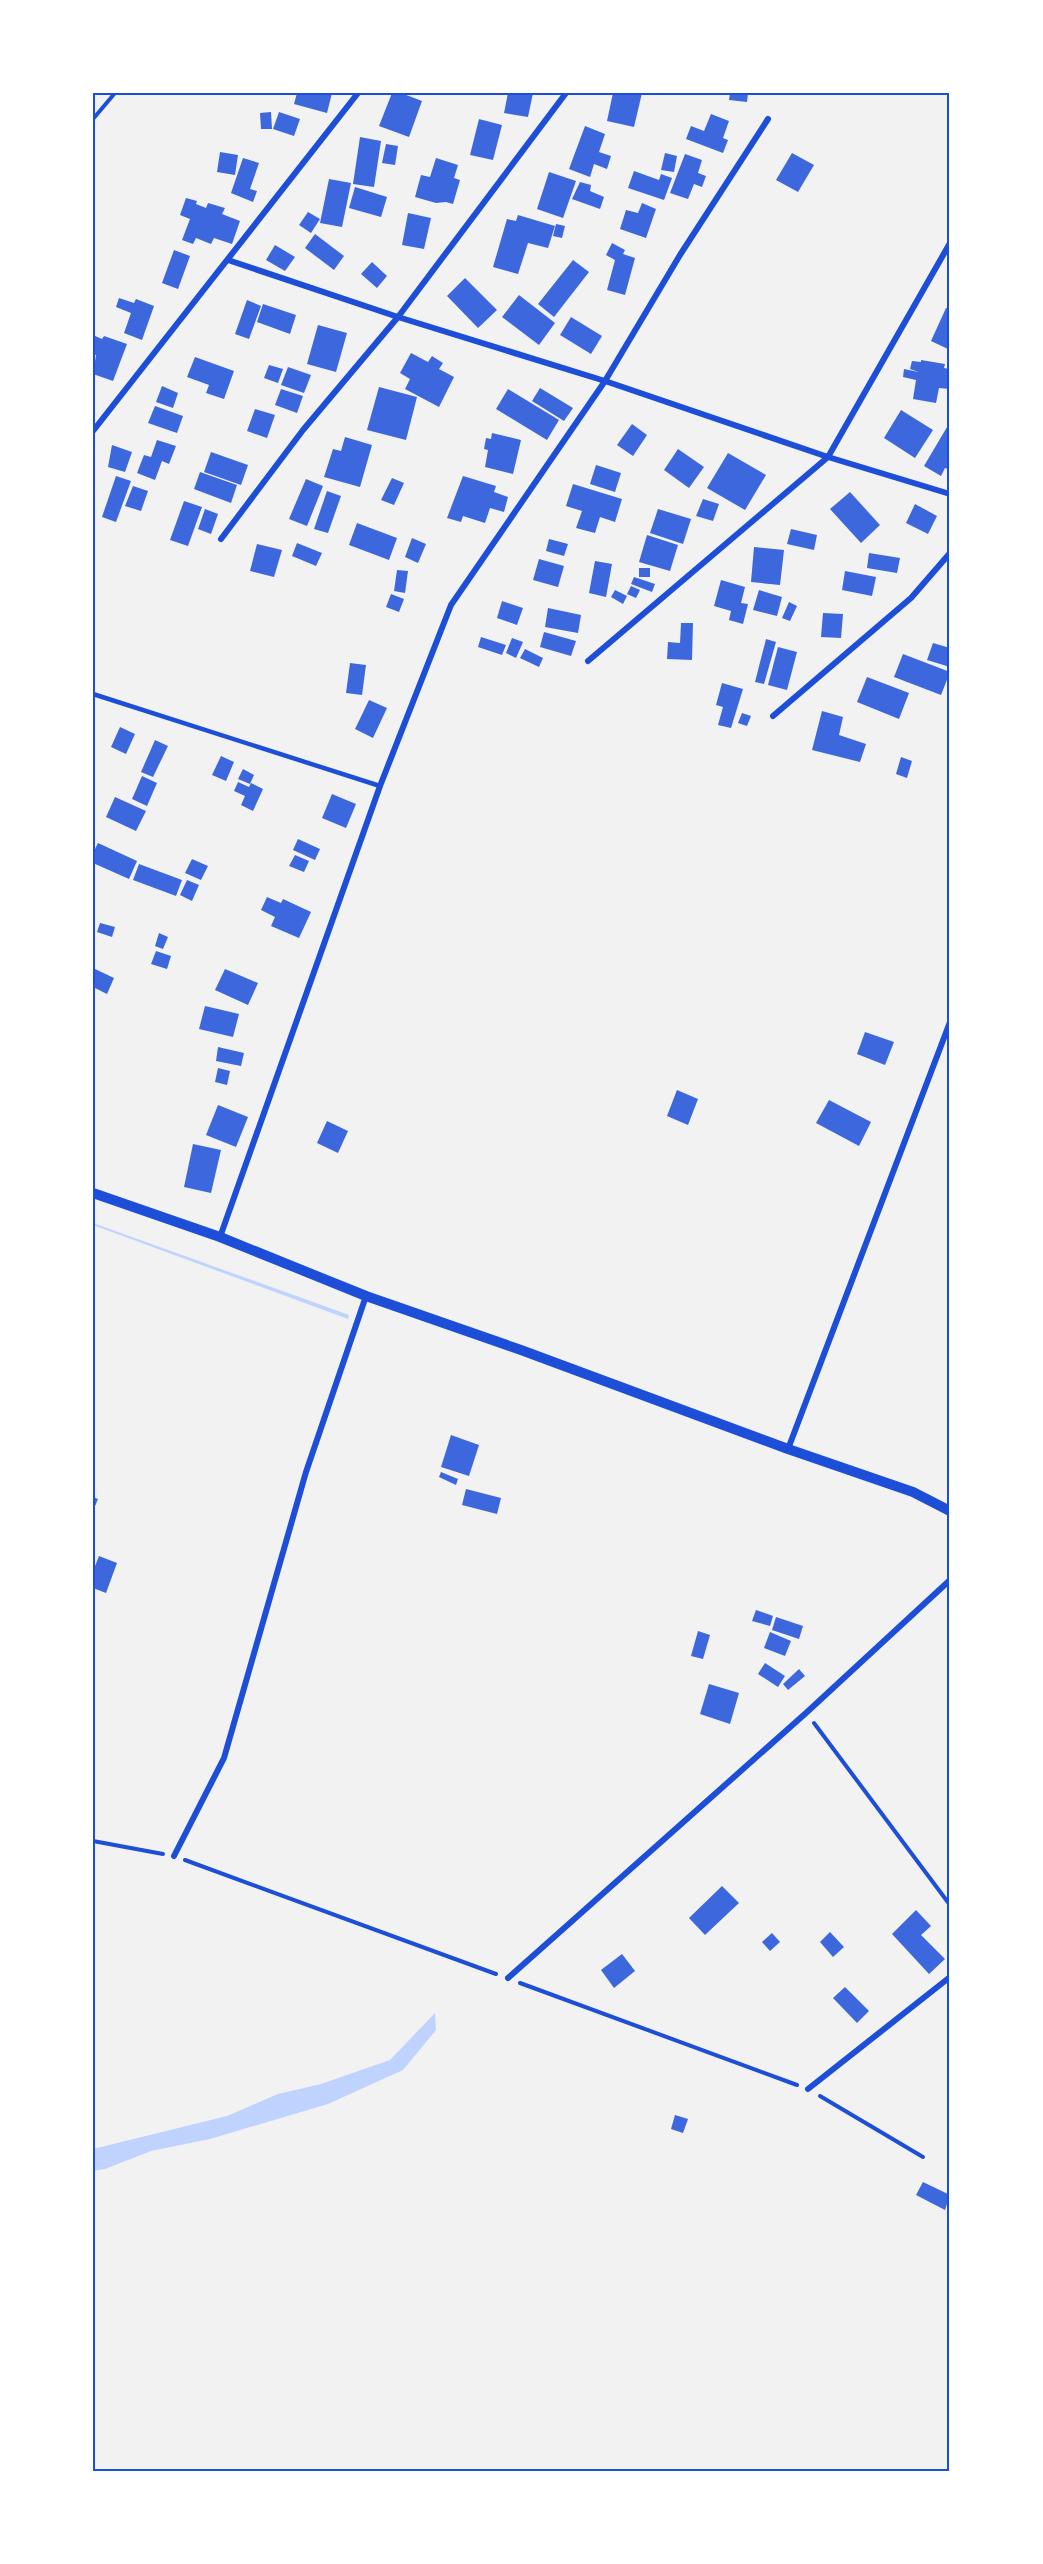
<svg xmlns="http://www.w3.org/2000/svg" width="1043" height="2564" viewBox="0 0 1043 2564" font-family="Barlow,sans-serif">
  <style>
    .water { fill: #bfd3fe }
    .building { fill: #3d67dc }
    .lines { fill: none; stroke-linecap: round; stroke-linejoin: round }
    .path { stroke: #1d4ed8; stroke-width: 4 }
    .service { stroke: #1d4ed8; stroke-width: 4.5 }
    .minor { stroke: #1d4ed8; stroke-width: 6 }
    .tertiary { stroke: #1d4ed8; stroke-width: 10 }
    .neatline { fill: none; stroke: #1d4ed8; stroke-width: 2 }
  </style>
  <rect width="100%" height="100%" fill="#f2f2f2"/>
  <g class="water">
    <polygon points="93,1223 349,1315 348,1319 93,1225"/>
    <polygon points="435,2013 436,2030 403,2070 328,2104 210,2139 151,2151 105,2169 93,2171 93,2149 227,2116 278,2094 321,2084 390,2060"/>
  </g>
  <g class="building">
    <polygon points="297,93 332,93 327,113 294,104"/>
    <polygon points="392,93 401,93 422,101 409,137 379,126"/>
    <polygon points="508,93 533,93 528,117 504,113"/>
    <polygon points="613,93 642,93 634,127 607,121"/>
    <polygon points="730,93 748,93 747,102 729,100"/>
    <polygon points="271,112 272,129 261,129 260,113"/>
    <polygon points="279,112 300,119 294,136 273,129"/>
    <polygon points="711,114 729,121 723,138 728,140 723,153 686,139 691,126 704,131"/>
    <polygon points="479,119 502,125 493,160 470,155"/>
    <polygon points="585,126 605,134 599,152 611,156 607,169 594,164 590,177 569,169"/>
    <polygon points="360,137 381,141 374,187 353,184"/>
    <polygon points="386,144 398,146 395,165 382,163"/>
    <polygon points="220,152 238,155 235,175 217,172"/>
    <polygon points="665,153 677,156 674,172 661,170"/>
    <polygon points="792,153 814,165 798,192 776,180"/>
    <polygon points="685,154 702,160 698,173 706,176 702,187 694,184 688,199 670,193"/>
    <polygon points="243,158 259,163 250,189 257,191 253,202 231,193"/>
    <polygon points="436,158 458,165 454,178 460,180 453,204 446,202 436,203 415,197 421,175 430,177"/>
    <polygon points="634,171 659,180 661,174 672,178 664,200 628,188"/>
    <polygon points="549,172 576,181 563,218 537,209"/>
    <polygon points="329,179 351,183 342,227 320,223"/>
    <polygon points="580,182 591,185 590,191 604,197 600,209 572,199"/>
    <polygon points="355,187 387,197 381,217 349,208"/>
    <polygon points="186,198 197,201 196,204 206,208 208,203 225,208 222,214 240,221 232,244 214,238 211,244 196,238 193,244 182,240 190,219 180,215"/>
    <polygon points="642,203 656,209 646,238 620,229 626,210 638,213"/>
    <polygon points="308,212 320,219 311,233 299,225"/>
    <polygon points="408,213 431,218 424,249 402,245"/>
    <polygon points="518,215 555,226 548,248 528,243 518,274 493,267 507,219 516,221"/>
    <polygon points="556,224 565,226 562,238 553,236"/>
    <polygon points="315,234 344,256 334,270 305,248"/>
    <polygon points="612,243 625,250 623,254 635,258 625,295 607,290 615,260 606,255"/>
    <polygon points="275,245 295,257 285,271 266,260"/>
    <polygon points="174,250 190,256 178,289 162,283"/>
    <polygon points="573,260 589,272 554,317 538,304"/>
    <polygon points="372,262 387,276 377,288 361,274"/>
    <polygon points="465,278 497,310 478,328 447,296"/>
    <polygon points="519,295 555,323 539,345 502,317"/>
    <polygon points="119,298 134,303 136,299 154,306 142,340 124,333 131,313 116,307"/>
    <polygon points="247,300 261,306 249,339 235,334"/>
    <polygon points="263,304 296,315 290,334 257,322"/>
    <polygon points="946,308 950,309 950,350 931,341"/>
    <polygon points="571,317 602,336 591,354 560,335"/>
    <polygon points="318,325 347,333 336,372 307,364"/>
    <polygon points="93,335 102,339 104,336 127,344 113,381 93,374 96,355 93,354"/>
    <polygon points="411,353 428,362 432,356 443,363 439,369 454,377 439,407 405,389 410,379 400,373"/>
    <polygon points="195,357 234,371 224,399 206,393 209,385 187,377"/>
    <polygon points="921,360 945,364 944,368 950,369 950,389 939,388 936,403 913,399 916,380 903,377 904,369 919,372 910,369 912,361 921,362"/>
    <polygon points="269,365 283,369 278,383 264,378"/>
    <polygon points="288,367 311,375 304,393 281,385"/>
    <polygon points="162,386 178,393 173,408 156,402"/>
    <polygon points="379,387 417,397 406,440 367,430"/>
    <polygon points="540,388 573,408 564,421 532,401"/>
    <polygon points="281,389 303,396 297,413 275,405"/>
    <polygon points="508,389 559,420 547,440 496,409"/>
    <polygon points="155,406 183,416 177,433 148,423"/>
    <polygon points="255,409 275,415 267,438 247,431"/>
    <polygon points="901,410 933,430 915,458 884,438"/>
    <polygon points="950,422 950,470 945,468 941,476 924,466"/>
    <polygon points="632,424 647,435 633,456 617,445"/>
    <polygon points="492,433 521,440 513,474 485,467 488,450 484,449 486,438 491,439"/>
    <polygon points="345,437 372,445 360,487 324,477 333,449 341,451"/>
    <polygon points="157,440 176,446 169,464 162,461 155,480 137,473 144,455 151,457"/>
    <polygon points="112,445 132,452 125,472 108,467"/>
    <polygon points="678,449 704,467 689,488 664,470"/>
    <polygon points="211,452 248,465 241,485 204,472"/>
    <polygon points="728,453 766,475 745,510 707,488"/>
    <polygon points="596,465 621,473 615,492 590,484"/>
    <polygon points="200,472 237,485 231,503 194,489"/>
    <polygon points="116,476 131,481 116,522 102,517"/>
    <polygon points="463,476 496,486 494,492 508,497 504,512 490,508 485,523 463,516 461,522 447,518"/>
    <polygon points="392,478 404,483 394,505 381,500"/>
    <polygon points="306,479 323,486 307,526 289,519"/>
    <polygon points="573,484 622,499 615,522 600,517 595,533 576,528 582,511 566,506"/>
    <polygon points="133,486 148,491 141,511 125,506"/>
    <polygon points="327,491 341,496 328,533 314,529"/>
    <polygon points="850,492 880,525 861,543 830,509"/>
    <polygon points="703,499 719,504 713,521 696,516"/>
    <polygon points="184,501 202,507 188,546 170,540"/>
    <polygon points="915,504 937,516 928,534 906,523"/>
    <polygon points="205,509 218,514 211,534 198,529"/>
    <polygon points="658,509 691,519 683,544 650,533"/>
    <polygon points="357,523 397,538 389,560 349,545"/>
    <polygon points="791,529 817,535 814,550 787,544"/>
    <polygon points="647,535 678,545 670,571 639,562"/>
    <polygon points="412,538 426,544 418,563 405,557"/>
    <polygon points="549,539 568,544 564,556 546,551"/>
    <polygon points="297,543 322,553 316,566 292,556"/>
    <polygon points="257,544 282,550 274,577 250,571"/>
    <polygon points="754,547 784,550 780,585 751,582"/>
    <polygon points="869,553 900,558 897,573 867,568"/>
    <polygon points="539,559 564,566 558,587 533,580"/>
    <polygon points="595,561 612,564 606,597 589,593"/>
    <rect x="639" y="568" width="11" height="9"/>
    <polygon points="397,570 408,571 405,593 394,591"/>
    <polygon points="845,571 876,577 872,596 842,590"/>
    <polygon points="634,577 655,584 652,592 631,584"/>
    <polygon points="721,580 745,587 741,603 748,604 743,624 729,620 731,611 714,606"/>
    <polygon points="631,586 640,590 636,598 627,594"/>
    <polygon points="615,590 627,596 623,604 611,597"/>
    <polygon points="759,590 782,597 777,616 753,610"/>
    <polygon points="391,594 404,599 399,612 386,607"/>
    <polygon points="502,601 523,608 517,625 497,618"/>
    <polygon points="789,602 797,606 790,621 782,618"/>
    <polygon points="548,608 581,615 578,633 545,627"/>
    <polygon points="823,613 843,614 841,638 821,637"/>
    <polygon points="681,623 693,623 692,660 667,659 668,642 680,643"/>
    <polygon points="544,632 576,641 571,656 540,647"/>
    <polygon points="481,637 506,645 502,655 478,647"/>
    <polygon points="512,638 523,642 516,658 506,653"/>
    <polygon points="766,639 776,642 764,684 755,682"/>
    <polygon points="933,643 950,648 950,667 927,660"/>
    <polygon points="778,647 797,652 787,690 768,685"/>
    <polygon points="525,649 543,658 539,667 520,658"/>
    <polygon points="903,654 950,672 941,695 894,677"/>
    <polygon points="350,663 366,665 362,695 346,693"/>
    <polygon points="867,677 909,693 899,719 857,702"/>
    <polygon points="722,683 743,689 731,728 718,725 723,707 716,705"/>
    <polygon points="369,700 387,708 373,738 355,729"/>
    <polygon points="822,711 843,717 839,735 866,744 860,762 812,750"/>
    <polygon points="742,713 751,716 747,726 738,723"/>
    <polygon points="120,727 135,734 126,754 111,747"/>
    <polygon points="155,740 168,746 153,777 141,772"/>
    <polygon points="221,756 234,762 226,781 212,775"/>
    <polygon points="901,757 912,761 907,778 896,774"/>
    <polygon points="243,769 254,775 250,784 238,779"/>
    <polygon points="142,776 157,783 147,806 132,799"/>
    <polygon points="238,782 249,787 251,783 263,789 253,811 241,805 245,796 234,791"/>
    <polygon points="332,794 356,804 346,828 322,818"/>
    <polygon points="115,797 146,811 136,831 106,817"/>
    <polygon points="298,839 320,849 315,860 293,850"/>
    <polygon points="98,843 137,861 129,879 93,863 93,853"/>
    <polygon points="295,855 309,861 304,872 289,866"/>
    <polygon points="192,859 208,866 201,880 185,873"/>
    <polygon points="139,864 182,880 176,896 133,880"/>
    <polygon points="187,880 199,885 192,901 180,895"/>
    <polygon points="267,897 281,903 283,899 311,912 299,938 271,926 275,917 261,910"/>
    <polygon points="100,923 115,927 112,937 97,932"/>
    <polygon points="159,933 168,937 163,949 155,946"/>
    <polygon points="156,951 171,956 167,969 151,964"/>
    <polygon points="93,968 114,978 107,994 93,987"/>
    <polygon points="225,969 258,983 248,1005 215,990"/>
    <polygon points="205,1006 239,1014 233,1037 199,1029"/>
    <polygon points="865,1032 894,1042 885,1065 857,1054"/>
    <polygon points="218,1047 244,1053 241,1066 216,1061"/>
    <polygon points="218,1068 230,1071 227,1085 215,1082"/>
    <polygon points="677,1090 698,1099 688,1125 667,1116"/>
    <polygon points="829,1100 871,1122 859,1146 816,1123"/>
    <polygon points="218,1105 248,1117 236,1147 206,1135"/>
    <polygon points="327,1121 348,1131 338,1153 317,1143"/>
    <polygon points="193,1144 221,1150 211,1193 184,1187"/>
    <polygon points="451,1435 479,1445 469,1476 441,1467"/>
    <polygon points="441,1472 458,1479 456,1485 439,1477"/>
    <polygon points="466,1489 501,1498 497,1514 462,1505"/>
    <polygon points="93,1497 98,1499 93,1511"/>
    <polygon points="99,1556 117,1563 106,1593 93,1588 93,1571"/>
    <polygon points="756,1610 773,1616 770,1626 752,1621"/>
    <polygon points="776,1617 803,1626 799,1639 772,1630"/>
    <polygon points="698,1631 710,1635 703,1659 691,1656"/>
    <polygon points="770,1632 791,1641 785,1656 764,1648"/>
    <polygon points="765,1663 785,1676 778,1687 758,1674"/>
    <polygon points="799,1669 805,1676 788,1690 783,1684"/>
    <polygon points="709,1684 739,1693 730,1724 700,1714"/>
    <polygon points="722,1886 739,1903 705,1935 689,1918"/>
    <polygon points="916,1910 931,1926 921,1935 945,1959 929,1974 892,1934"/>
    <polygon points="830,1932 844,1947 833,1957 820,1942"/>
    <polygon points="772,1933 780,1942 770,1951 762,1942"/>
    <polygon points="622,1954 635,1971 614,1988 601,1970"/>
    <polygon points="845,1987 869,2011 857,2023 833,1998"/>
    <polygon points="675,2115 688,2119 683,2133 671,2129"/>
    <polygon points="923,2182 950,2195 945,2210 916,2195"/>
  </g>
  <g class="lines">
    <g class="path">
      <polyline points="93,119 115,93"/>
      <polyline points="814,1723 950,1905"/>
      <polyline points="93,1841 163,1854"/>
      <polyline points="185,1860 496,1974"/>
      <polyline points="520,1983 797,2085"/>
      <polyline points="820,2096 923,2157"/>
    </g>
    <polyline class="service" points="93,694 380,786"/>
    <g class="minor">
      <polyline points="228,260 398,317 605,381 828,457 950,494"/>
      <polyline points="93,431 358,93"/>
      <polyline points="221,539 303,430 398,317 566,93"/>
      <polyline points="588,661 828,457 950,243"/>
      <polyline points="773,716 911,598 950,553"/>
      <polyline points="220,1237 380,786 451,605 605,381 680,255 768,119"/>
      <polyline points="788,1449 950,1022"/>
      <polyline points="174,1856 224,1758 306,1472 366,1296"/>
      <polyline points="508,1978 806,1713 950,1580"/>
      <polyline points="808,2089 950,1977"/>
    </g>
    <polyline class="tertiary" points="93,1193 220,1237 366,1296 521,1350 788,1449 913,1492 950,1511"/>
  </g>
  <rect width="1043" height="2564" fill="none" stroke="#ffffff" stroke-width="189"/>
  <rect x="94" y="94" width="854" height="2376" class="neatline"/>
</svg>
